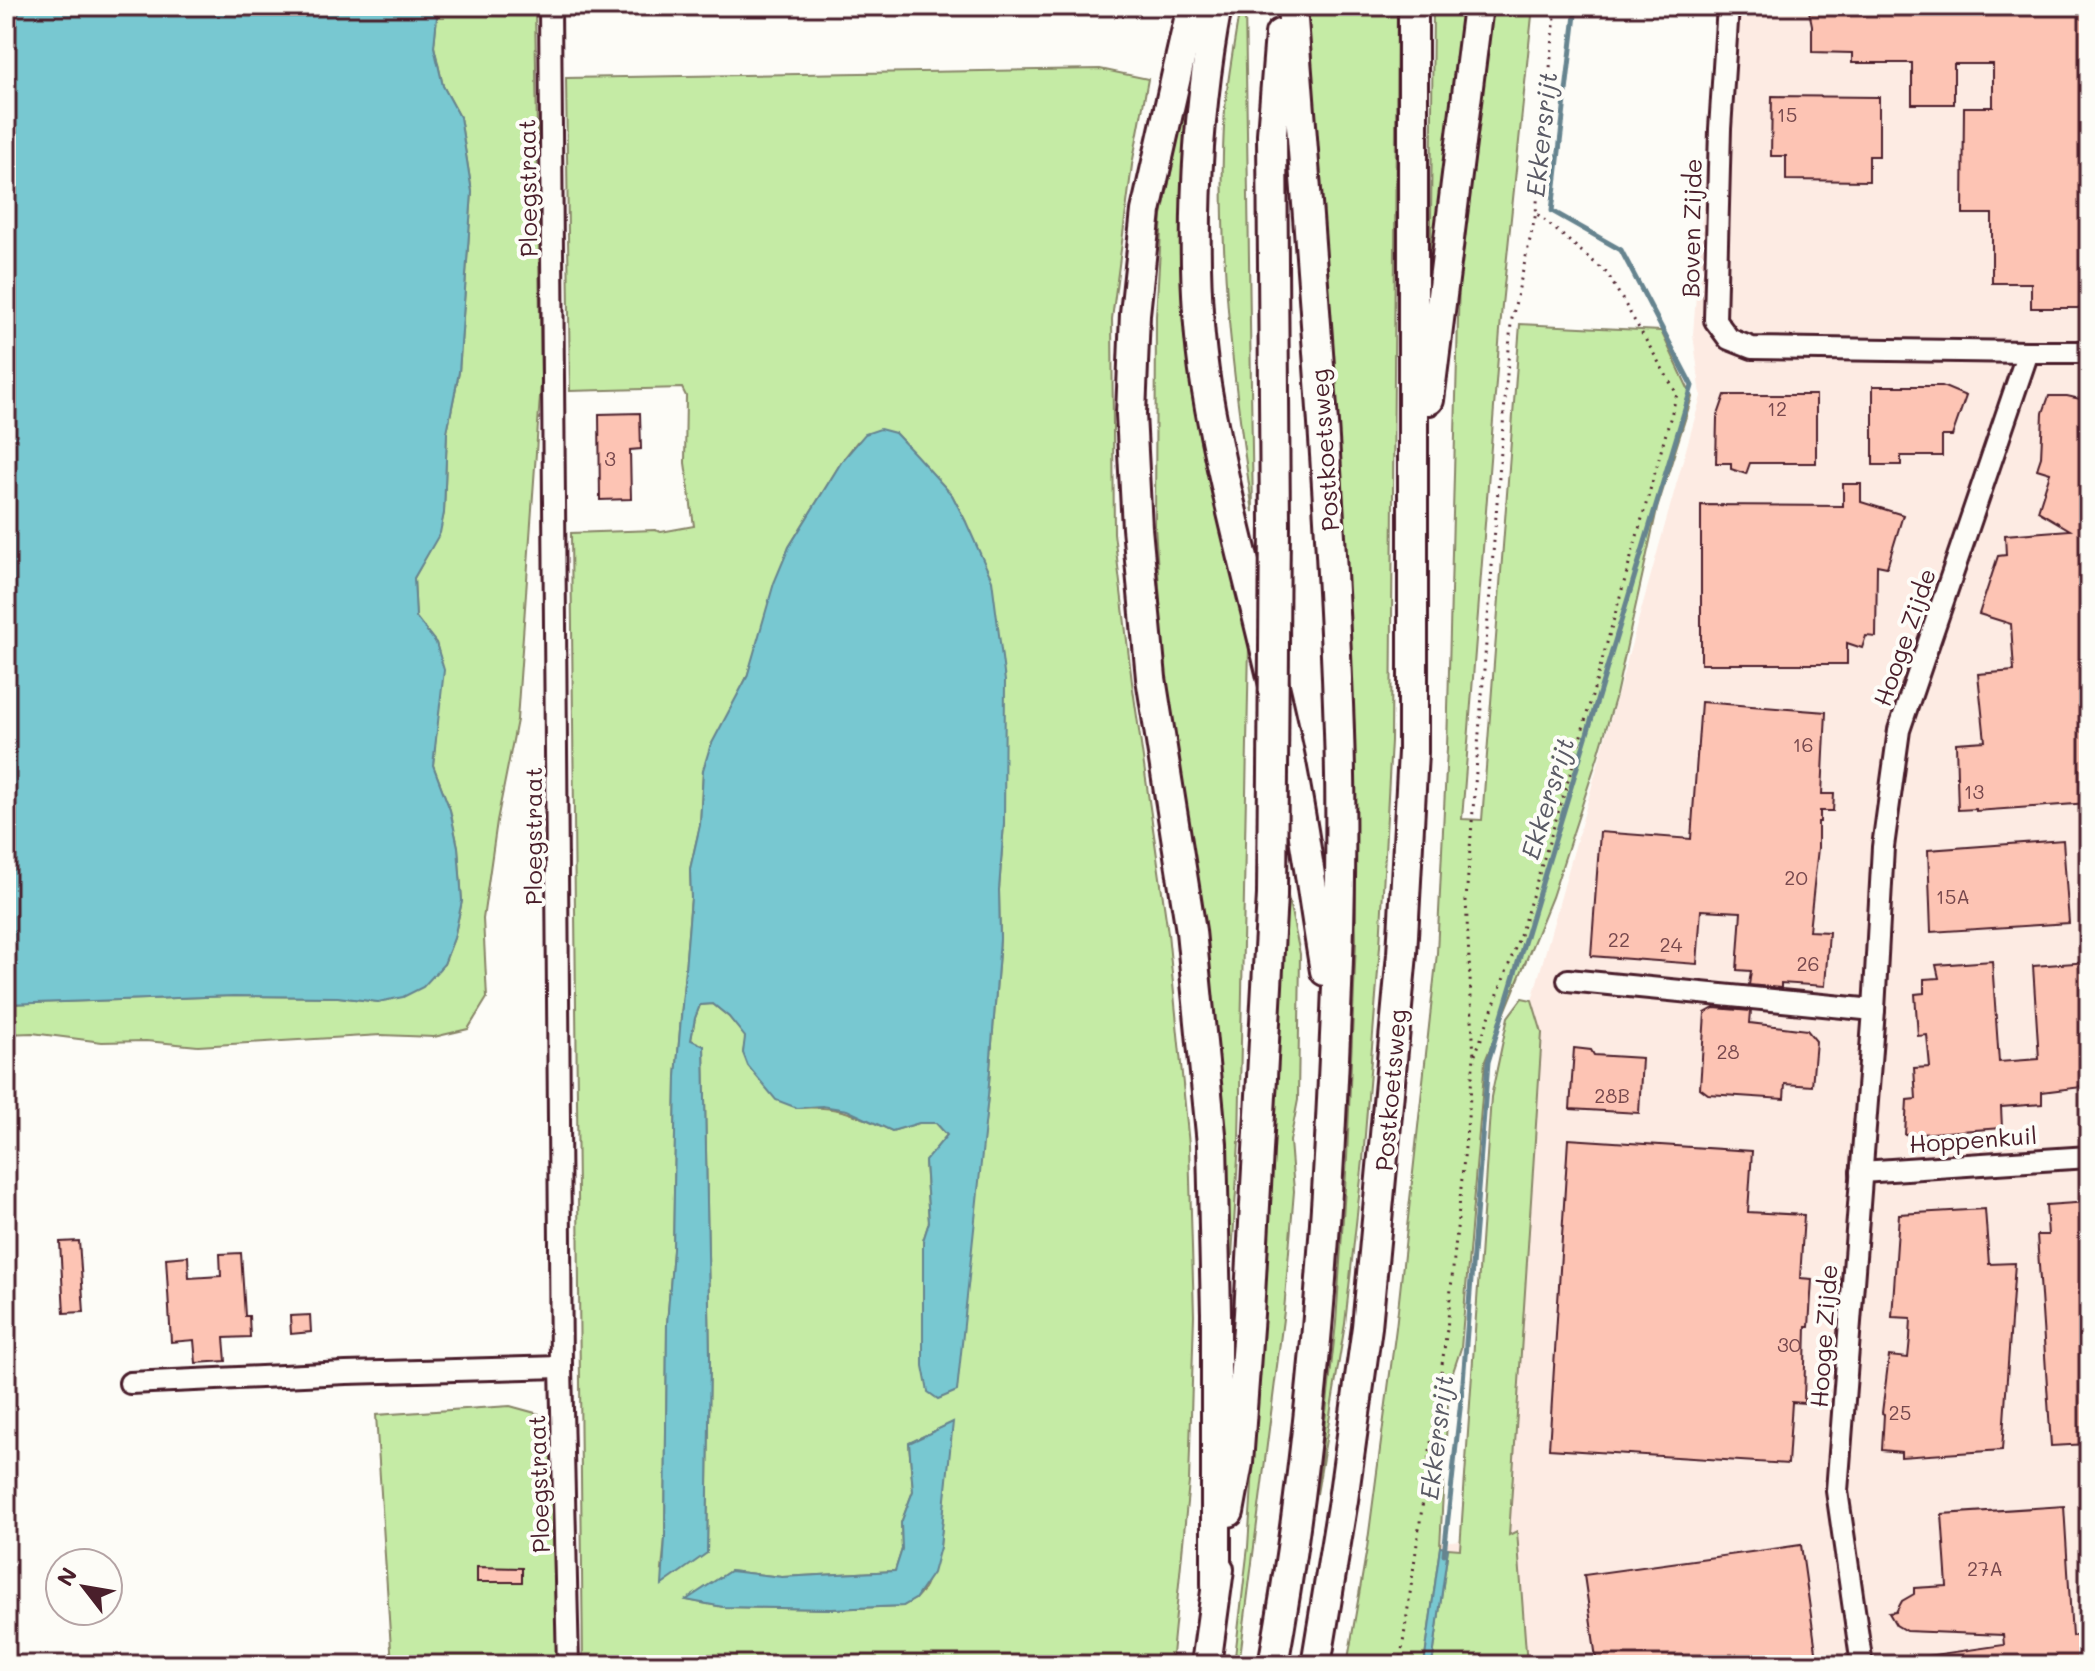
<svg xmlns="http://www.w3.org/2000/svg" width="2095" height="1671" viewBox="0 0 2095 1671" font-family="Mali,sans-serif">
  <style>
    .built { fill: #fdebe3 }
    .green { fill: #c5eba5; stroke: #888568; stroke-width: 2; fill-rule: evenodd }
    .water { fill: #78c8d1; stroke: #66848f; stroke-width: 2 }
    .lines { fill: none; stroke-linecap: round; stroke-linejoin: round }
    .stream { stroke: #66848f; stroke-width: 5 }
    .building { fill: #fdc4b4; stroke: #4a1f2b; stroke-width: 2 }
    .minor-casing { stroke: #4a1f2b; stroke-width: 26 }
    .highway-casing { stroke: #4a1f2b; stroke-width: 34 }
    .path { stroke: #4a1f2b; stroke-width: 3; stroke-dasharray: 2 6; stroke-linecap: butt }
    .minor { stroke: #fdfcf7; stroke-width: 20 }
    .highway { stroke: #fdfcf7; stroke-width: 28 }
    .highway-bridge-casing { stroke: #4a1f2b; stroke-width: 34; stroke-linecap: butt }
    .highway-bridge { stroke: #fdfcf7; stroke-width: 28 }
    .labels { text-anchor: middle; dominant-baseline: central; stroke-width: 8; stroke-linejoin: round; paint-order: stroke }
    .number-label { font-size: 20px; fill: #77484d }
    .street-label { font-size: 24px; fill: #4a1f2b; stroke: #fdfcf7 }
    .water-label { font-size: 26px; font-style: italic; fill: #5a5a65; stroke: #fdfcf7 }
  </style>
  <rect width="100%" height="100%" fill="#fdfcf7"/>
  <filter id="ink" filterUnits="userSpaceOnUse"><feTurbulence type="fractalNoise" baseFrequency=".0125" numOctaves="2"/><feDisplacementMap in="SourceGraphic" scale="16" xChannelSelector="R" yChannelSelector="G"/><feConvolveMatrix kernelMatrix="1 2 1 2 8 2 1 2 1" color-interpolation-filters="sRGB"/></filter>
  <g filter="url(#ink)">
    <polygon class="built" points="1718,6 2089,6 2089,1665 1347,1665 1367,1548 1509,1536 1542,1033 1532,1000 1701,396 1693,334"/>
    <g class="green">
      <polygon points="438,6 535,6 541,382 517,720 497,821 483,919 487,998 468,1029 434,1037 381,1035 198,1046 146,1041 102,1042 32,1033 6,1034 6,1004 233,996 338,997 378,1002 444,964 454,938 462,901 458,847 450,810 433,765 443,670 436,643 416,618 414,578 439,533 444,513 447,432 459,372 472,192 460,117 443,86 434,46"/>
      <path d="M1240,6H1245L1253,512C1233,378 1216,245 1225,109C1228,75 1235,40 1240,6Z"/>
      <polygon points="1306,6 1397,6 1391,741 1380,946 1363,1160 1345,1324 1317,1494 1336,1323 1347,1158 1356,941 1355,732"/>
      <polygon points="1433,6 1468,6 1430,325"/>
      <polygon points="1491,6 1533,6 1502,305 1462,819 1482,820 1520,324 1661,331 1692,397 1657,509 1616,695 1598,756 1552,897 1485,1061 1461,1348 1449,1384 1440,1547 1424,1665 1347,1665 1367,1548 1396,1328 1437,953 1447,748 1460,240"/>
      <path d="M1100,69L1148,79L1132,165L1112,319L1114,533L1132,682L1168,933L1189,1145L1194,1315L1189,1482L1171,1665H583L571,533L655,530L661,532L694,526L685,463L686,396L682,388L570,391L566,78ZM895,433L952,495L966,522L1004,823L999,890L1000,939L988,1096L975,1208L923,1307V1241L929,1222L925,1162L947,1135L936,1123H919L892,1131C856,1114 837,1105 797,1108L743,1053L746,1037L729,1017L713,1004L700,1005L695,1018L691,1040L704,1046L710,1358L707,1553L662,1570L665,1538L667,1324L673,1250L676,1077L691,898L690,869L700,825L703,770L747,677L789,547L842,461L857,442ZM952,1423L940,1547L924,1589L915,1599L903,1606L831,1609L723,1607L687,1600L730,1571L782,1577L895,1571L902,1549L901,1523L913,1491L909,1443Z"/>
      <polygon points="1192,71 1221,523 1249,645 1239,1141 1232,1257 1228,1259 1224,1140 1205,928 1165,677 1155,526 1156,316 1162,215"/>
      <polygon points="1284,877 1300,954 1298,1100 1290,1141 1294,1191 1284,1311 1241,1649 1238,1665 1234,1665 1248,1547 1263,1311 1273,1145 1276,1028"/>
      <polygon points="1522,998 1532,1000 1542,1033 1509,1535 1517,1531 1527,1665 1432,1665 1448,1548 1460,1549 1491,1097 1508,1017"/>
      <polygon points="510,1406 539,1414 549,1426 553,1460 557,1665 392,1665 376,1415"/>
    </g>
    <g class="water">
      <polygon points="6,6 438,6 434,47 443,86 460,117 472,192 459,372 447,432 444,513 440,533 414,578 416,617 436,643 444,670 433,765 450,810 458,847 462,901 454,938 444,964 423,987 403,997 378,1002 338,997 233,996 6,1004"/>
      <polygon points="880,429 895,433 915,454 952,495 966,522 992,580 1005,681 1004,823 999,890 1000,939 988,1096 957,1391 938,1399 928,1392 923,1366 923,1241 929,1222 925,1161 947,1135 936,1123 919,1123 892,1131 847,1110 822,1106 797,1108 776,1100 748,1066 743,1053 745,1037 729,1017 713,1004 700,1005 695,1018 691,1040 704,1046 710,1358 707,1553 662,1585 665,1538 667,1324 673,1250 676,1077 691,898 690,869 700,825 703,770 710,747 747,677 774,583 789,547 842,461 865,434"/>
      <polygon points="953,1422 940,1547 933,1573 915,1599 903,1606 831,1609 723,1607 686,1600 730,1571 782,1577 895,1571 902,1549 901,1523 913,1491 909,1443"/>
      <polygon points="1440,1547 1448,1548 1432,1665 1424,1665"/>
    </g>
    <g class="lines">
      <polyline class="stream" points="1444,1554 1463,1382 1488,1062 1692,386 1621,250 1552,211 1576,6"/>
    </g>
    <g class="building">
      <polygon points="1808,6 2086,6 2089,308 2031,308 2031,283 1992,283 1992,214 1963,214 1964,107 1993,107 1993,64 1954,64 1954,104 1912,104 1912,63 1852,63 1852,53 1812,52 1812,25"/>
      <polygon points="1772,96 1879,97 1879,156 1869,156 1869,181 1786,180 1786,156 1771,156"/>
      <polygon points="1873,386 1942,386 1966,396 1952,436 1942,436 1942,456 1901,456 1901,465 1873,465"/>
      <polygon points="1725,395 1816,395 1816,463 1750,463 1746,474 1731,469 1731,463 1716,463 1717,418"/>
      <polygon points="2049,396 2067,396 2089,401 2089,803 1976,811 1976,809 1958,810 1956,743 1985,741 1978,674 2014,671 2011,624 1979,614 1998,556 2006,555 2005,535 2070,530 2038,511 2050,473 2037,469 2041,457 2043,413"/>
      <polygon points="640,413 641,449 630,450 631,499 600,500 599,414"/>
      <polygon points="1843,484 1861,484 1861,502 1903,515 1887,567 1877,565 1876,637 1866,636 1862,648 1847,643 1847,664 1701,664 1701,505 1843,506"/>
      <polygon points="1701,702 1826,712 1822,794 1834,794 1833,811 1820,811 1820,822 1818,822 1818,848 1809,931 1829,932 1825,986 1781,983 1781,988 1749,985 1751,971 1737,970 1741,912 1701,910 1697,964 1591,956 1600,832 1691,839"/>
      <polygon points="2063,840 2069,923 1931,932 1928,850"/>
      <polygon points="1992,961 1999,1062 2039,1059 2033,966 2089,962 2089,1079 2081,1080 2082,1087 2042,1092 2042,1104 2001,1107 2002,1128 1905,1135 1907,1100 1916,1099 1914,1068 1930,1067 1927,1035 1918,1036 1915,994 1924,993 1924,979 1939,978 1936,965"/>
      <polygon points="1714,1008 1751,1011 1750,1023 1807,1030 1816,1041 1812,1086 1785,1084 1784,1099 1708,1094 1700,1088 1705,1013"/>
      <polygon points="1574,1048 1591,1050 1594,1055 1642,1058 1639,1113 1570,1109"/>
      <polygon points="1568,1139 1752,1151 1748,1212 1804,1215 1800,1278 1812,1279 1809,1327 1806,1327 1804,1403 1792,1402 1788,1464 1549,1449"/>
      <polygon points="2089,1202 2089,1444 2051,1446 2037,1235 2048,1235 2046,1205"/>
      <polygon points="1985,1209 1989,1264 2015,1263 2002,1450 1901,1457 1901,1452 1882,1450 1884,1414 1882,1413 1889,1356 1908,1358 1910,1338 1911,1318 1892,1317 1899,1214"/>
      <polygon points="79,1241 84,1312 64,1313 60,1242"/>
      <polygon points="241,1253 245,1316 249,1316 250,1337 224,1338 226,1361 196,1363 194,1340 171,1342 166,1258 188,1256 189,1278 221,1276 220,1254"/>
      <polygon points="310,1315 311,1332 291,1334 290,1316"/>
      <polygon points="2064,1506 2072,1636 2089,1633 2089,1665 1926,1665 1926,1656 2004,1645 2003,1635 1906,1631 1896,1625 1889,1613 1896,1612 1902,1601 1914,1594 1914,1588 1947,1586 1942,1514"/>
      <polygon points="1801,1545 1818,1665 1597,1665 1584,1575"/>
      <polygon points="477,1567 522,1568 522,1582 477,1582"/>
    </g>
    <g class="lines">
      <g class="minor-casing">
        <g id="minor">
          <polyline points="550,6 561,1367 568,1665"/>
          <polyline points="1728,6 1720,129 1715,320 1729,339 1752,348 2028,352"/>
          <polyline points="1568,980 1874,1010"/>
          <polyline points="1861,1172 2089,1157"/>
          <polyline points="130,1383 346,1373 561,1367"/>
          <polyline points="1862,1665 1837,1491 1874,1010 1883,847 1899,730 2028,352 2089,352"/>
        </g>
      </g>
      <g class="highway-casing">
        <g id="highway">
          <polyline points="1192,6 1146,211 1135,314 1131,414 1137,528 1151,678 1191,931 1212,1144 1216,1313 1216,1584"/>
          <path d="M1217,6C1195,122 1188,269 1206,385C1226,506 1261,620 1286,739C1303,816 1312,894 1325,971"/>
          <polyline points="1429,400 1478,6"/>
          <polyline points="1275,525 1272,134 1280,34"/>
          <polyline points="1229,1512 1238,1463 1249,1314 1272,895"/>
          <polyline points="1206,1665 1219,1569"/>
          <path d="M1273,1665C1307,1479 1323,1289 1332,1100C1338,978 1343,854 1339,732C1331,490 1310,248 1292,6"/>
          <polyline points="1316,1665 1343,1500 1367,1327 1402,954 1413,752 1413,6"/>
        </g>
      </g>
      <g class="path">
        <polyline points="1475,1055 1520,935 1571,771 1677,394 1607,273 1536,213"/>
        <polyline points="1400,1665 1447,1329 1474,1057 1466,900 1511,323 1536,213 1556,6"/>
      </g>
      <use href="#minor" class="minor"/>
      <use href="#highway" class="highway"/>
      <g class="highway-bridge-casing">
        <polyline id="highway-bridge" points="1272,895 1275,525"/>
      </g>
      <use href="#highway-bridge" class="highway-bridge"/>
    </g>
  </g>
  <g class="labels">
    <g class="number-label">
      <text x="1787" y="114">15</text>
      <text x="1777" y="408">12</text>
      <text x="610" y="458">3</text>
      <text x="1803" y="744">16</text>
      <text x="1974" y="791">13</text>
      <text x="1796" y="877">20</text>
      <text x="1953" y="896">15A</text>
      <text x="1619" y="939">22</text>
      <text x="1671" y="944">24</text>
      <text x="1808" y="963">26</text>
      <text x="1728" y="1051">28</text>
      <text x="1612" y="1095">28B</text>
      <text x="1789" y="1344">30</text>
      <text x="1900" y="1412">25</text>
      <text x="1985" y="1568">27A</text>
    </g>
    <g class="street-label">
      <text transform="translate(527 188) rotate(-91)">Ploegstraat</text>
      <text transform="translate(1691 228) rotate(-89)">Boven Zijde</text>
      <text transform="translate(1324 450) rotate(-94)">Postkoetsweg</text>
      <text transform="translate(1904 637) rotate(-71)">Hooge Zijde</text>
      <text transform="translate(532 836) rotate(-90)">Ploegstraat</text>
      <text transform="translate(1390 1090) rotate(-85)">Postkoetsweg</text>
      <text transform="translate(1973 1139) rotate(-4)">Hoppenkuil</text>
      <text transform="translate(1823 1336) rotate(-86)">Hooge Zijde</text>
      <text transform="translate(538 1484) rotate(-92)">Ploegstraat</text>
    </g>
    <g class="water-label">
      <text transform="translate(1541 134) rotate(-84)">Ekkersrijt</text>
      <text transform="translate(1547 798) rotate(-73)">Ekkersrijt</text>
      <text transform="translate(1436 1437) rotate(-83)">Ekkersrijt</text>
    </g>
  </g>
  <rect width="2095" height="1671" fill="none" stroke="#fdfcf7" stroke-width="32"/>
  <rect x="16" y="16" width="2063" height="1639" fill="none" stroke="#4a1f2b" stroke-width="3" filter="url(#ink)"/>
  <g transform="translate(84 1587) rotate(301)"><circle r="38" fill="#fdfcf7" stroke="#b5a4a5" stroke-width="2"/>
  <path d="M0-6L14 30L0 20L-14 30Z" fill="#4a1f2b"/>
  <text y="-12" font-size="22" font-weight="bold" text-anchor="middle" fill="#4a1f2b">N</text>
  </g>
</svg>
